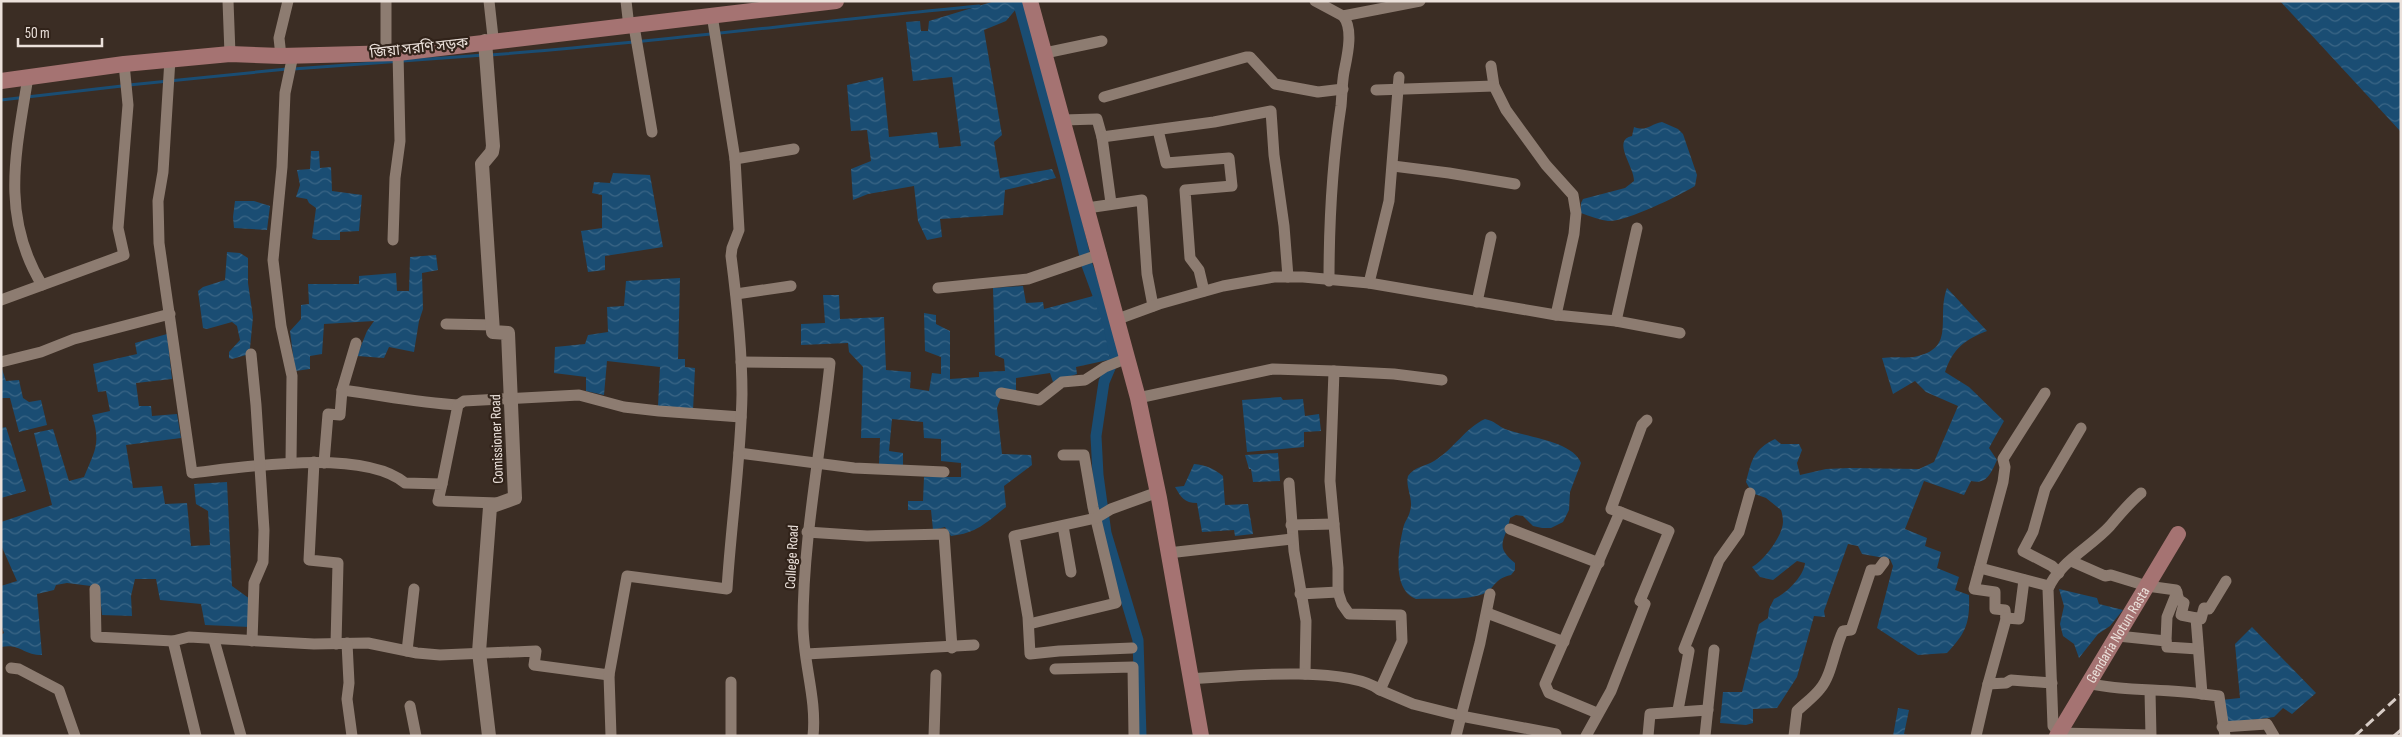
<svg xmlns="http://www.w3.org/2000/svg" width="2402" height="737" viewBox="0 0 2402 737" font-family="'Sofia Sans Condensed','Noto Sans Bengali',sans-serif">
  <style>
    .water { fill: url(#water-waves) }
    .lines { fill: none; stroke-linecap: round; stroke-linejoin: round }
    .stream { stroke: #1a4d73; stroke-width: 3 }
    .canal { stroke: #1a4d73; stroke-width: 11 }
    .minor { stroke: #8d7c71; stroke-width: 11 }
    .tertiary { stroke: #8d7c71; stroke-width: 14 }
    .secondary { stroke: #a57372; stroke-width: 16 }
    .rail { stroke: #d7ccc6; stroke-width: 3; stroke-dasharray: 10 5; stroke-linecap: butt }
    .labels { text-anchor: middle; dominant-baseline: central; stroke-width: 4.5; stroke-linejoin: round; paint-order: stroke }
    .street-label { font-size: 15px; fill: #ebe1db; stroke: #31231a }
  </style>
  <defs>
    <pattern id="water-waves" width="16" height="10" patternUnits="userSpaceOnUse" patternTransform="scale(1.25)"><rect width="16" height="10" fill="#1a4d73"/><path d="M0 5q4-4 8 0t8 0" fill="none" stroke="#3b6686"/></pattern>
  </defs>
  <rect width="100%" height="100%" fill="#3b2d24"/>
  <g class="water">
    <polygon points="995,1 1015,1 1017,8 1006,21 984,30 1002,135 994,142 1000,178 1052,169 1056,178 1005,190 1003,215 940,219 942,237 927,240 918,221 914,186 868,194 853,200 851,169 871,161 867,130 851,131 847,85 883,77 889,137 937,132 939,148 961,146 952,77 913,81 906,22 920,21 921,31 928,31 929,21"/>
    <polygon points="2280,1 2401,1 2401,132"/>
    <path d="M1662,122L1678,129L1683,134L1697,175L1695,186C1679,196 1625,222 1608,221C1599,220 1590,216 1581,213V203L1583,199L1625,188L1634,181C1635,168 1611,140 1632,136L1634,127C1647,132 1650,124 1662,122Z"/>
    <polygon points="311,151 319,151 320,168 331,167 332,191 362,195 359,231 340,232 340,240 318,240 312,238 316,208 309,203 307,199 296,197 300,185 297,170 310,169"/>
    <polygon points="613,173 650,175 663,247 605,256 605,270 588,272 581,231 602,228 602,195 592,193 594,182 610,183"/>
    <polygon points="235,201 254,201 270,206 267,230 234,228 233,217"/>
    <polygon points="227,252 240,253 248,258 248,283 253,317 250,348 246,355 232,359 229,358 229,352 240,340 237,326 232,322 207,329 203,328 198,291 203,287 225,280"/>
    <polygon points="436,255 438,270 422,273 423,309 419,321 414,352 389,347 384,358 357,356 367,331 374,321 324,324 322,354 310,356 310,369 295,371 290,331 301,319 301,305 309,304 308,284 359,284 359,276 396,273 397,291 409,291 410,257"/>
    <polygon points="680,278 678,359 685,359 685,367 695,368 693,411 658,406 660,367 607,361 604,395 586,391 586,377 554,373 555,347 585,344 588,335 608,332 607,307 624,306 626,281"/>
    <path d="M1023,286L1026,303L1043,302L1044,309L1097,295L1112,346L1108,360L1076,367L1077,374L1053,382L1050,373L1016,378V390L1001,397L997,408L1002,454L1031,455L1032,465L1004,486L1006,507C986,523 977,533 951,536L945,527L933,530L931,510H908V501H923L924,477H961V463L941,461V439L924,438L923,422L892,419L889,451L903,453V466L879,464L880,438H861L863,367L849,352L848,343L801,345V324L825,323L823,295H839L840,319L884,317L886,370L911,372L910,388L929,391L932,373L941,374V357L925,351L924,313L936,315V324L950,331V379L979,377V372L1005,371L1004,359L995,355L993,288Z"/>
    <path d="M1947,288L1987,331C1966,339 1953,348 1945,372L1969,387L2004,421L1989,448L1997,460C1991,473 1987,485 1971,481L1964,495L1924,481L1905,529L1927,538L1925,546L1941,552L1937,568L1959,577L1955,590L1969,595C1970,623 1966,633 1947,653L1918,655L1877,628L1893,566L1890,559L1862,554L1858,546L1848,544L1824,611L1825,617L1814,616L1797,677L1777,708L1753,709V723L1746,725L1720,723L1723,692H1742L1759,624L1768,618L1769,609L1774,599C1786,594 1804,576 1805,563L1797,561L1773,580L1760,577L1752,567C1764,561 1783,535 1783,522C1783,518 1782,513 1781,510L1766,498L1752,493L1746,482C1752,459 1753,450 1775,439L1781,444H1799L1802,450L1797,463L1800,475L1826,469L1849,468L1919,469L1934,462L1958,406L1926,392L1915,381L1893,394L1882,358C1895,356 1907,359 1918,356C1956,347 1936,317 1947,288Z"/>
    <path d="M167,334L172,379L136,383L139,406H151L152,416L177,414L181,438L126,445L133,488L162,486L165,504L187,503L191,546L210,545L208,511L196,504L194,484L227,482L232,586L250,599V627L205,625L201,604L160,600L156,579H135L131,596L132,616L102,615L99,587L67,583L56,585L54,590L37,594L42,655C23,655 20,643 1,647V635L4,633L1,624V586L17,581L1,545V522L52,505L34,433L53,429L69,481L84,477C95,450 101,444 92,415L110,411L106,391L98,392L93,364L137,354L135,343Z"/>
    <polygon points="1,366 6,381 19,380 23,398 29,402 41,400 47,425 19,432 10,398 1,398"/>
    <polygon points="1281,397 1283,400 1303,399 1305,416 1319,414 1321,431 1304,432 1304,447 1247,452 1242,400"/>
    <path d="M1485,419C1495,421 1498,426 1505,429C1525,437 1573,441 1581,463L1570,492L1569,510L1563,522L1551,528H1542L1533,526L1523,516L1516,515L1510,518C1506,541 1493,545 1515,563V570L1511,575C1493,579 1496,588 1483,594C1464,601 1437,598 1416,599C1392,590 1398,550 1403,529C1404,522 1409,517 1410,511C1414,499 1405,487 1408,476C1414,467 1426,466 1434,461C1454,449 1465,428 1485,419Z"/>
    <polygon points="6,427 26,491 1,498 1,428"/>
    <polygon points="1278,453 1280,481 1253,482 1251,469 1249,469 1245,455"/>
    <path d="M1194,464C1206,465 1213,468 1223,476L1225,505L1248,504L1253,534L1235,536L1234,530L1202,532L1197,503C1184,503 1181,497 1175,487L1184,486Z"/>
    <polygon points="2059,589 2097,598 2099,604 2123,610 2110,626 2098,634 2079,658 2074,644 2063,636 2060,624 2064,606"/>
    <polygon points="2252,627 2316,693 2292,714 2283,708 2274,717 2223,724 2221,700 2240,698 2235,644"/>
    <polygon points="1898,708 1909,710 1904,734 1911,736 1893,736"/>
  </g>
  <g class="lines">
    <g class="stream">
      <path d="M490,55C653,43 815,21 979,6"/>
      <polyline points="293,69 484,55"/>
      <polyline points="129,85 287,69"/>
      <polyline points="1,100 122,86"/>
    </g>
    <polyline class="canal" points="1018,1 1065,173 1087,265 1108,322 1115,356 1104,382 1096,436 1098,475 1106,533 1138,640 1141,736"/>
    <g class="minor">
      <polyline points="228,1 230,54"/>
      <polyline points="386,1 386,54"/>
      <polyline points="626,1 629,27"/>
      <path d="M1315,1L1343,16C1354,29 1347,57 1344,72C1342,83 1342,95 1341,106C1332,164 1329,222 1329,281"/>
      <polyline points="1343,16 1420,1"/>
      <polyline points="634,26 652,132"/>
      <polyline points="485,41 488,43 493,37 489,1"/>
      <polyline points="1045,53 1102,41"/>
      <polyline points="281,56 279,38 288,1"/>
      <path d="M170,59L163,172L158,201L159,243L192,473C245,467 363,448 405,483L442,484L438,501L498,503"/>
      <polyline points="1491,66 1494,86 1506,110 1546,165 1573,195 1576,213 1574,234 1556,315 1616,321 1680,333"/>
      <path d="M28,77C16,152 0,216 42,285"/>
      <polyline points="1376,90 1494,86"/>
      <polyline points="1104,97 1246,57 1250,57 1275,84 1318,92 1343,89"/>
      <polyline points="1063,120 1097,119 1102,137 1214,122 1271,111 1274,155 1284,226 1288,277"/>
      <polyline points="1158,130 1166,163 1229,158 1232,186 1185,190 1190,258 1199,270 1204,291"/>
      <polyline points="1102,137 1111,203"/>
      <polyline points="735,159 794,149"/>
      <polyline points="1393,166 1449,173 1515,184"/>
      <polyline points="1087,208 1142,200 1147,274 1153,306"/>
      <polyline points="393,240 395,178 400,141 398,53"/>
      <polyline points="1369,283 1389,201 1399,77"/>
      <polyline points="938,288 1028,279 1101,254"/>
      <polyline points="736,294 791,286"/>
      <polyline points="1,300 124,255 118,228 128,105 124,64"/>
      <polyline points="1477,302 1491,237"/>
      <polyline points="1118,319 1159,304 1223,286 1274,277 1303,277 1369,283 1556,315"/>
      <polyline points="1616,321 1637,228"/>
      <polyline points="446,324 493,325"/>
      <polyline points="251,354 256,405 264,530 263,562 254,583 252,641"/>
      <polyline points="1,362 41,352 74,339 170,314"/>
      <path d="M741,362L830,363C821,451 803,537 803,625C803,662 817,699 813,736"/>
      <path d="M342,390C381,395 419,403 458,405"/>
      <polyline points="1001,393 1039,400 1062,382 1085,380 1105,367 1128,358"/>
      <polyline points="2045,393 2003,459 2005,467 2003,482 1974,589 1995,592 1995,609 2005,610 2006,619 1988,684 2006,683 2011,680 2052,683"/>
      <polyline points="1138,398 1273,369 1334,371"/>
      <polyline points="739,453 854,468 944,472"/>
      <polyline points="291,462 292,376 281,326 273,260 282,167 285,93 293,55"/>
      <polyline points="314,462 309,560 338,563 336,644"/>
      <polyline points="324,463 328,414 340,415 342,390 356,343"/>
      <polyline points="1289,483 1294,551 1306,621 1305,674"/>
      <polyline points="442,484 458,405 464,401 579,395 624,407 659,411 741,417"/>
      <path d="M2141,493C2129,503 2120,514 2110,526C2091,547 2059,562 2048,589L2053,726L2059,733L2150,735"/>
      <polyline points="1620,512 1611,509 1642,425 1647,420"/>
      <polyline points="1291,525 1334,524"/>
      <polyline points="1063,526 1071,572"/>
      <polyline points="1510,529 1599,563"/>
      <polyline points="807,532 867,536 944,534 952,648"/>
      <polyline points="1168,553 1292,539"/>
      <polyline points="2071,561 2105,576 2111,575 2147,586 2176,590 2179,600 2184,603 2181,615 2196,618"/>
      <polyline points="1980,568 2049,586"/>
      <polyline points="2059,573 2052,566 2023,551 2033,532 2045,489 2081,428"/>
      <path d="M95,589L96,637L173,641L189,637L314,644L368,643L417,653L440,655L536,651L534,665L609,675L627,576L727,589C731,524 741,459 742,394C742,348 737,302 731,256L732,248L739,230L735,159L712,15"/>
      <polyline points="1338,592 1338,568 1330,481 1334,371 1394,374 1442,380"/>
      <polyline points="1300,594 1338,592 1342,604 1349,614 1401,615 1402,641 1380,690 1413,704 1461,716 1456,736"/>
      <polyline points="1490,594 1480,643 1461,716 1556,734"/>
      <polyline points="1487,613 1564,642"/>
      <polyline points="2006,618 2019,619 2024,580"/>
      <polyline points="1029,624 1116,603 1093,507 1084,455 1063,455"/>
      <polyline points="2118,636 2166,641 2167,647 2198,649"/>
      <polyline points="214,640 241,736"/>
      <polyline points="173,641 196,736"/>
      <polyline points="2166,641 2167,617 2177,592"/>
      <polyline points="347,643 349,683 347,699 352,736"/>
      <polyline points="1132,648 1059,651 1030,654 1028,617 1014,536 1096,518 1111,509 1158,492"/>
      <polyline points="407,651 414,589"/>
      <polyline points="806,654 974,645"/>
      <polyline points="11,668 19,669 59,690 75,736"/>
      <polyline points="1055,669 1133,667 1134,736"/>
      <polyline points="609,675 611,736"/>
      <path d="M1191,679C1234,676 1347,665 1380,690"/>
      <polyline points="731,682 731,736"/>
      <path d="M2087,683C2125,692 2164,688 2202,694L2196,618L2201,619L2204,608L2209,609L2226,581"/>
      <polyline points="2150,691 2151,736"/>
      <polyline points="2202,694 2219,696 2225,736"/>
      <polyline points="410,706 416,736"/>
      <polyline points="1678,710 1689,651 1684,649 1719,560 1739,532 1750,493"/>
      <polyline points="2222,727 2267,724 2274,736"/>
      <polyline points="934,736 936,675"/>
      <polyline points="1586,736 1611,691 1645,604 1640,601 1669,531 1620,512 1545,684 1549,693 1597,713"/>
      <polyline points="1648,736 1650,714 1708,710"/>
      <polyline points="1705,736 1714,650"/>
      <path d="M1794,736L1797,711C1804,704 1814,697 1820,689C1832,675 1834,649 1843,631L1851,630L1871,570H1878L1884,562"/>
      <polyline points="1976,736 1988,684"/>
    </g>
    <polyline class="tertiary" points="485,41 493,146 492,152 482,164 493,332 508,333 515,498 490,507 479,652 489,736"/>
    <g class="secondary">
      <polyline points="1030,1 1138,398 1159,498 1201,736"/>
      <polyline points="1,81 124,64 230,54 281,56 398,53 836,1"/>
      <path id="s1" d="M2057,736L2178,534"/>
    </g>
    <g class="rail">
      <polyline points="2355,736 2401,694"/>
      <polyline points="2394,736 2401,730"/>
    </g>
  </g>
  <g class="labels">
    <g class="street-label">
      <text transform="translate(419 48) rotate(-6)">জিয়া সরণি সড়ক</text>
      <text transform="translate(497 439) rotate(-92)">Comissioner Road</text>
      <text transform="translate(792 557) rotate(-87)">College Road</text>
      <text stroke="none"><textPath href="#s1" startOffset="118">Gendaria Notun Rasta</textPath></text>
    </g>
  </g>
  <rect width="2402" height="737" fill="none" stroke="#ebe1db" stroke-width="5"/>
  <path d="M18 38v8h84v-8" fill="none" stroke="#ebe1db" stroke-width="2.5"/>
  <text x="25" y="38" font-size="15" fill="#ebe1db" stroke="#31231a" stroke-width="4" paint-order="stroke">50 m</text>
</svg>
